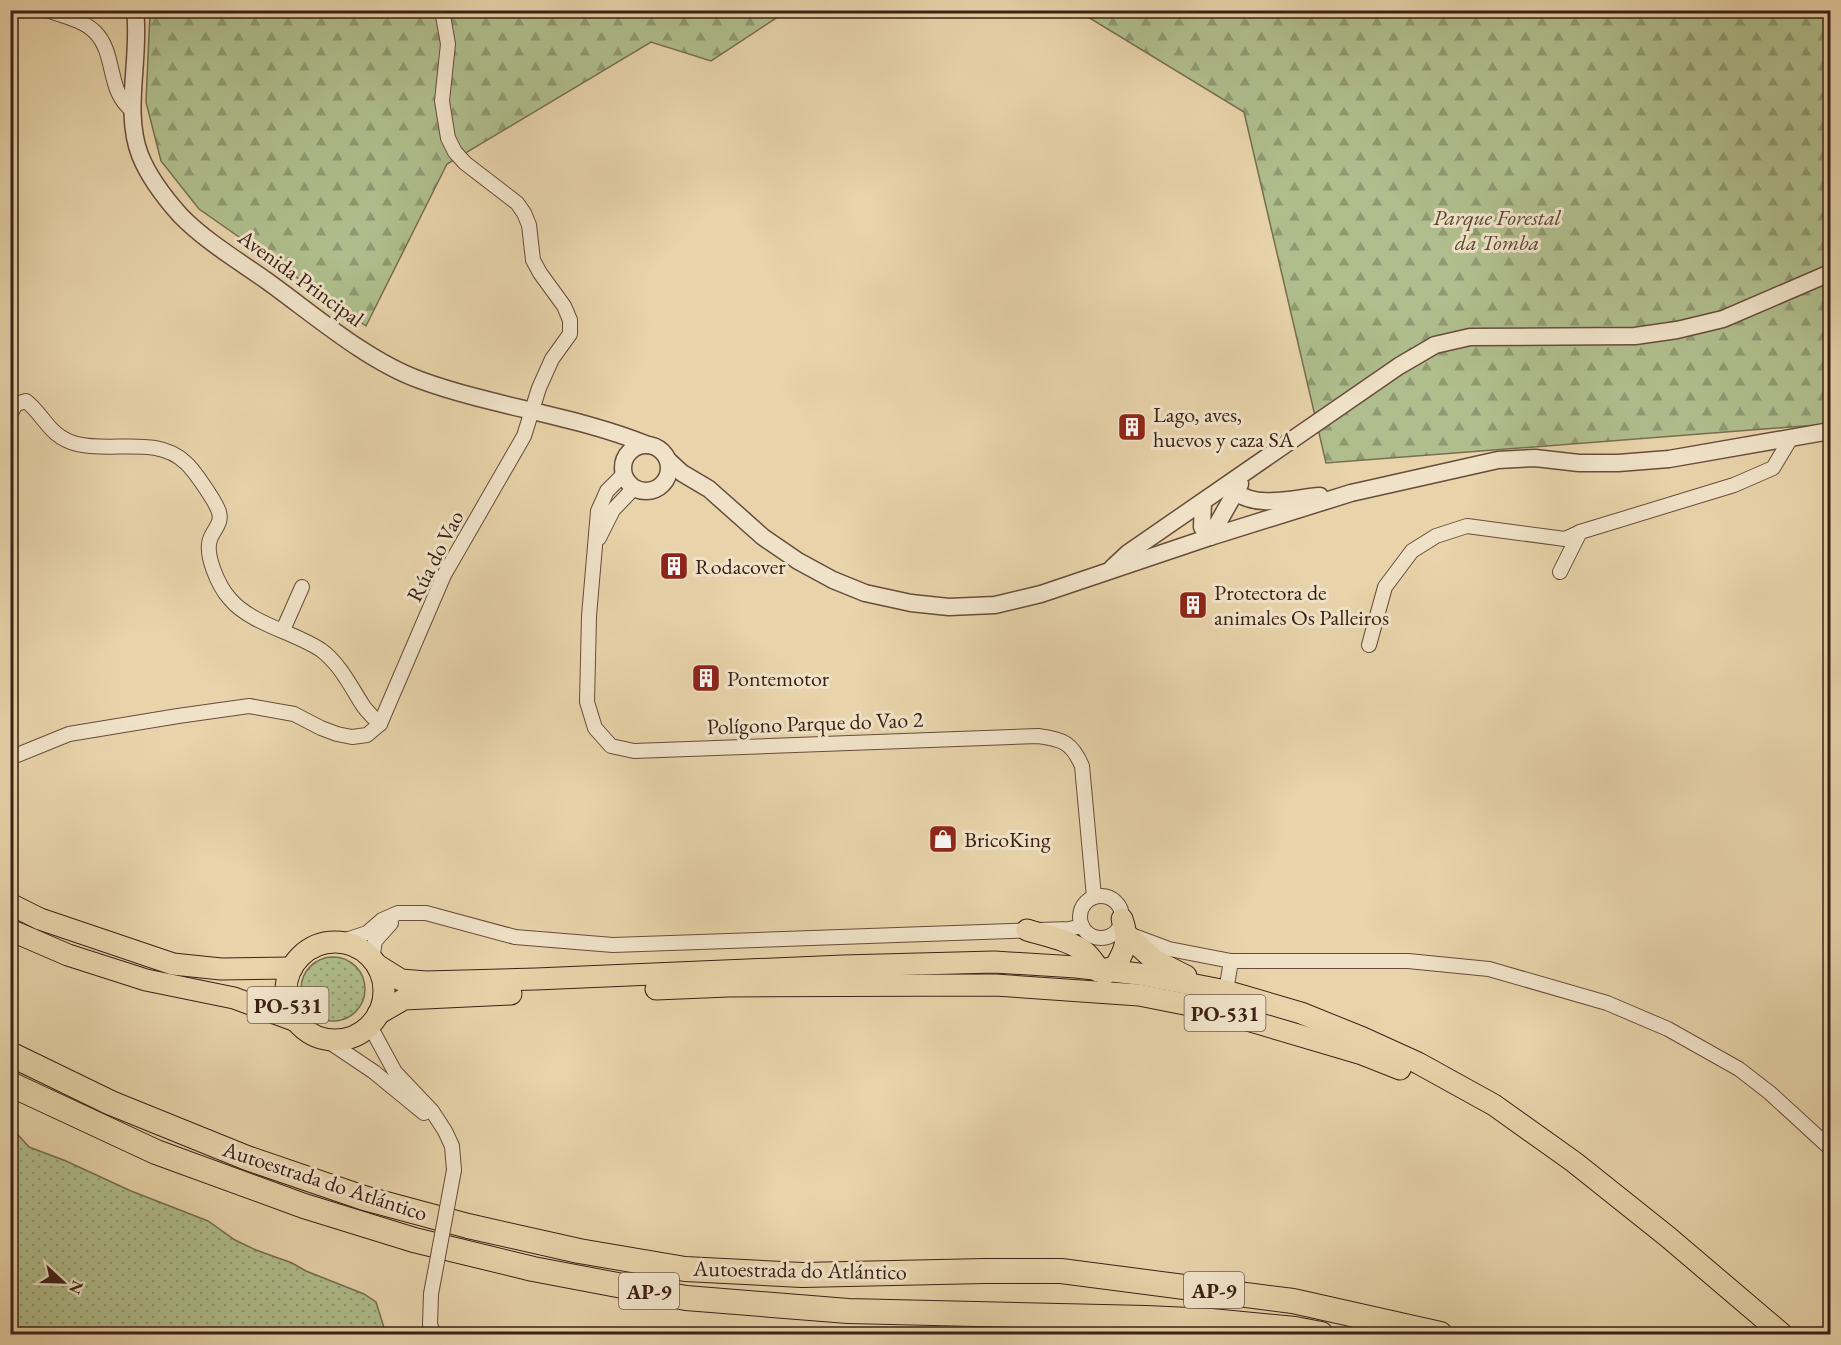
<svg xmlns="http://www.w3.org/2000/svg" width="1841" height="1345" viewBox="0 0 1841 1345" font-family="'EB Garamond',serif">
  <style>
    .green { fill: url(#green-dots); stroke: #766f51; stroke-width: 1.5 }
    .forest { fill: url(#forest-firs); stroke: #766f51; stroke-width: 1.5 }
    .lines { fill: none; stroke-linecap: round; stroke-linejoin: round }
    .minor-casing { stroke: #674d3a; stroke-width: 16 }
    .tertiary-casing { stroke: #674d3a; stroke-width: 19 }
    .primary-casing { stroke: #3c2015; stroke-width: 23 }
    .motorway-casing { stroke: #3c2015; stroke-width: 26 }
    .minor { stroke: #f0e2c8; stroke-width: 14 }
    .tertiary { stroke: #f0e2c8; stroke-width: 16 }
    .primary { stroke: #e8d3aa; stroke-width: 21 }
    .motorway { stroke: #e8d3aa; stroke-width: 24 }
    .minor-bridge-casing { stroke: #674d3a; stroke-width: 16; stroke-linecap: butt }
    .minor-bridge { stroke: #f0e2c8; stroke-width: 14 }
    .labels { text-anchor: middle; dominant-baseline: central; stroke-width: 6; stroke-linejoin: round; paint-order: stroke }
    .shield { fill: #f0e2c8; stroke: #725a4b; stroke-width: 1.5 }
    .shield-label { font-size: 21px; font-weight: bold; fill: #3c2015 }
    .park-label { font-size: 22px; font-style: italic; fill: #594833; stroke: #f0e2c8 }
    .street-label { font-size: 22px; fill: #3c2015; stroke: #f0e2c8 }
    .poi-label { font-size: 22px; fill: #3c2015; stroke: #f0e2c8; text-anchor: start }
  </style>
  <defs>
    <pattern id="green-dots" width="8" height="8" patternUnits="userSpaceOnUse" patternTransform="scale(1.5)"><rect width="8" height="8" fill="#b0be8d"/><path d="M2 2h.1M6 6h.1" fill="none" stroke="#909a72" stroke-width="1.8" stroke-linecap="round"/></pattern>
    <pattern id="forest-firs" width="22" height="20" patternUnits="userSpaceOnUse" patternTransform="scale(1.5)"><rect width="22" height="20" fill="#b0be8d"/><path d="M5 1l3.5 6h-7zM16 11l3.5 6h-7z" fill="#909a72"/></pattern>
  </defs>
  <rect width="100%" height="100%" fill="#e8d3aa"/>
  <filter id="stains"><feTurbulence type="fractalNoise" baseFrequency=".00333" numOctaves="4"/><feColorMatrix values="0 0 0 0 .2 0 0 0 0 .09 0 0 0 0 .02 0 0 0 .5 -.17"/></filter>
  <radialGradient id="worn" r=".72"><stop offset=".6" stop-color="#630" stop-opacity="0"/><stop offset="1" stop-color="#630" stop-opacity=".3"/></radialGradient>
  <g class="green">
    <circle cx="333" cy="989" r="32"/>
    <polygon points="11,1127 29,1147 66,1161 131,1191 208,1221 235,1240 256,1250 292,1263 306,1271 364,1294 376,1302 386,1334 11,1334"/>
  </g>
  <g class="forest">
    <polygon points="152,11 787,11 711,61 651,42 447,164 366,326 199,209 161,161 146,102 150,13"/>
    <polygon points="1078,11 1830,11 1830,424 1326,463 1244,112"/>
  </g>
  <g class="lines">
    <g class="minor-casing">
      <g id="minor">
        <path d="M47,10C63,16 83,20 95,32C117,54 106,92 133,111"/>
        <path d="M10,415L16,404L26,401C45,416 49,437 77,444C113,453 157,435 186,463C194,470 216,502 219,512C222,523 215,528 211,537C203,553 219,587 230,599C251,624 294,632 321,650C339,663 350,685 362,704C366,711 374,718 380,724"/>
        <path d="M624,474L607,491L598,511L589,616L587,702L595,728L611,746L634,751L1038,736C1063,739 1072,743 1082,766L1094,897"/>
        <polyline points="599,538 613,510 634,488"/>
        <polyline points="1560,572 1580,532 1734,485 1773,468 1791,438"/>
        <polyline points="283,630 302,587"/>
        <polyline points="1369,645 1385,587 1412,551 1436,536 1467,526 1565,539 1580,532"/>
        <polyline points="10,758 69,734 178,716 249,706 294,714 321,728 337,734 352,737 367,735 380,724 444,575 524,436 539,388 552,359 570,334 570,320 564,306 540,273 533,260 529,225 524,213 517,203 465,163 455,152 448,138 442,101 448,44 442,10"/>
        <circle cx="1101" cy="917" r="21"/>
        <polyline points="1134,936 1169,949 1231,961 1408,961 1489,969 1607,1003 1668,1029 1739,1069 1770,1093 1830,1148"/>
        <polyline points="340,942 367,933 382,920 398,913 426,913 515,937 613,945 1069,929 1082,926"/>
        <polyline points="372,959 375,941 391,923"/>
        <polyline points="1222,996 1226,991 1231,961"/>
        <polyline points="370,1026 395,1072 432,1111 445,1131 452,1146 454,1170"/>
        <polyline points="325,1039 374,1072 424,1113"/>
        <polyline points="431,1294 430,1325 434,1334"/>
      </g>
    </g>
    <g class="tertiary-casing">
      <g id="tertiary">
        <path d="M135,10C141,56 123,112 140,155C149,178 164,197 180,215C205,241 239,261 267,281C313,314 367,361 420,380C494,407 574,415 648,445"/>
        <circle cx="646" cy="468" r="23"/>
        <polyline points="668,460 682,473 709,489 763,537 798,561 833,580 865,593 911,603 949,607 995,605 1041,594 1210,537 1351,493 1498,460 1535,458 1579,463 1618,463 1669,459 1830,431"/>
        <path d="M1235,492C1259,509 1293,498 1320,496"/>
        <polyline points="1203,502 1202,527 1210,537 1240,484"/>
        <polyline points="1112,568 1128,553 1399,366 1435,345 1470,337 1635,336 1677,330 1723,319 1830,273"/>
      </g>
    </g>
    <g class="primary-casing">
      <g id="primary">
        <polyline points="10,904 40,919 173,964 221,969 292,968"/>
        <polyline points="10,930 68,955 146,980 234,998 296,1021"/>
        <path d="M1027,930C1046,936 1070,940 1086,953C1093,959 1097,969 1105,974"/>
        <polyline points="1127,935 1154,960 1186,976"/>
        <circle cx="335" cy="991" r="49"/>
        <polyline points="377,965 401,980 426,982 536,979 843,966 994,962 1076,967 1139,974 1226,991 1301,1013 1363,1038 1418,1063 1494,1105 1574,1162 1668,1237 1782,1334"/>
        <path d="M1098,971L1115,967C1126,949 1129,939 1122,919"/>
        <polyline points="656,989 728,986 995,985 1139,995 1210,1009 1362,1054 1400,1069"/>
        <polyline points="378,1014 404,999 511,994"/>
      </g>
    </g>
    <g class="motorway-casing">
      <g id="motorway">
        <polyline points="10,1054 111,1103 247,1158 364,1198 468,1226 579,1251 685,1269 802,1275 985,1271 1061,1271 1293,1301 1440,1334"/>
        <polyline points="10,1084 156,1152 304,1206 414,1240 533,1269 686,1298 848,1311 1146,1318 1211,1321 1295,1329 1321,1334"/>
      </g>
    </g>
    <use href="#minor" class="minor"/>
    <use href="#tertiary" class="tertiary"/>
    <use href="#primary" class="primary"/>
    <use href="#motorway" class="motorway"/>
    <g class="minor-bridge-casing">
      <polyline id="minor-bridge" points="431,1294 454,1170"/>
    </g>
    <use href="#minor-bridge" class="minor-bridge"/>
  </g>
  <defs>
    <g id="building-square" transform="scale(1.5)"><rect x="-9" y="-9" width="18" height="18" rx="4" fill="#8f2418" stroke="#f0e2c8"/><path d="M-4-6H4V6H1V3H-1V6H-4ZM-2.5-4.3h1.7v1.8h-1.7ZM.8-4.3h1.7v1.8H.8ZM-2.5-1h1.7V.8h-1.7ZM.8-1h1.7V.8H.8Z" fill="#fff"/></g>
    <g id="shop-square" transform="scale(1.5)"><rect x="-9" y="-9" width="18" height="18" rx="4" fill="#8f2418" stroke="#f0e2c8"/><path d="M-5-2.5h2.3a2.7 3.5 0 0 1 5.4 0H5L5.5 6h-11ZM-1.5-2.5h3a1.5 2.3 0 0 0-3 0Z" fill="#fff"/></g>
  </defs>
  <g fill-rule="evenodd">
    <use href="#building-square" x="1132" y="427"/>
    <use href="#building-square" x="674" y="566"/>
    <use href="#building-square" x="1193" y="605"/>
    <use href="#building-square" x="706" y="678"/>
    <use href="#shop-square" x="943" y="839"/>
  </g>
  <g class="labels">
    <g class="shield">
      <rect x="247.5" y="987" width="81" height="36" rx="4.5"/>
      <rect x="1184.5" y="995" width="81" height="36" rx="4.5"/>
      <rect x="1184" y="1272" width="60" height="36" rx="4.5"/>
      <rect x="619" y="1273" width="60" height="36" rx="4.5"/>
    </g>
    <g class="shield-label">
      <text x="288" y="1005">PO-531</text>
      <text x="1225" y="1013">PO-531</text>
      <text x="1214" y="1290">AP-9</text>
      <text x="649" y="1291">AP-9</text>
    </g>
    <g class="park-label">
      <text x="1497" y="217">Parque Forestal<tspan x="1497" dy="25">da Tomba</tspan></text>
    </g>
    <g class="street-label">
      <text transform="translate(301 278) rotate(36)">Avenida Principal</text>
      <text transform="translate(435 556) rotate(-63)">Rúa do Vao</text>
      <text transform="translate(815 723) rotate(-2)">Polígono Parque do Vao 2</text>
      <text transform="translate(325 1181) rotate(18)">Autoestrada do Atlántico</text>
      <text transform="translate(800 1270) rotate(1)">Autoestrada do Atlántico</text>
    </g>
    <g class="poi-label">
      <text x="1153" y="414">Lago, aves,<tspan x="1153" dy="25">huevos y caza SA</tspan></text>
      <text x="695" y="566">Rodacover</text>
      <text x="1214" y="592">Protectora de<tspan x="1214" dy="25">animales Os Palleiros</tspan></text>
      <text x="727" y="678">Pontemotor</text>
      <text x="964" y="839">BricoKing</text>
    </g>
  </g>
  <rect width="1841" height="1345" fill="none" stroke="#e8d3aa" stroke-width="36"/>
  <rect x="12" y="12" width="1817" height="1321" fill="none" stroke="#3c2015" stroke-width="3"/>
  <rect x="18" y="18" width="1805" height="1309" fill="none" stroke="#3c2015" stroke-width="1.5"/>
  <g transform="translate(63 1282) rotate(112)" stroke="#f0e2c8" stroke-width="4.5" paint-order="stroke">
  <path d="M0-4.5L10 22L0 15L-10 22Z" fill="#3c2015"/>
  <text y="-9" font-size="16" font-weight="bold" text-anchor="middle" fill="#3c2015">N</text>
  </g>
  <rect width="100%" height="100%" filter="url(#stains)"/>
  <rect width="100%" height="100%" fill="url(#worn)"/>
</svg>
